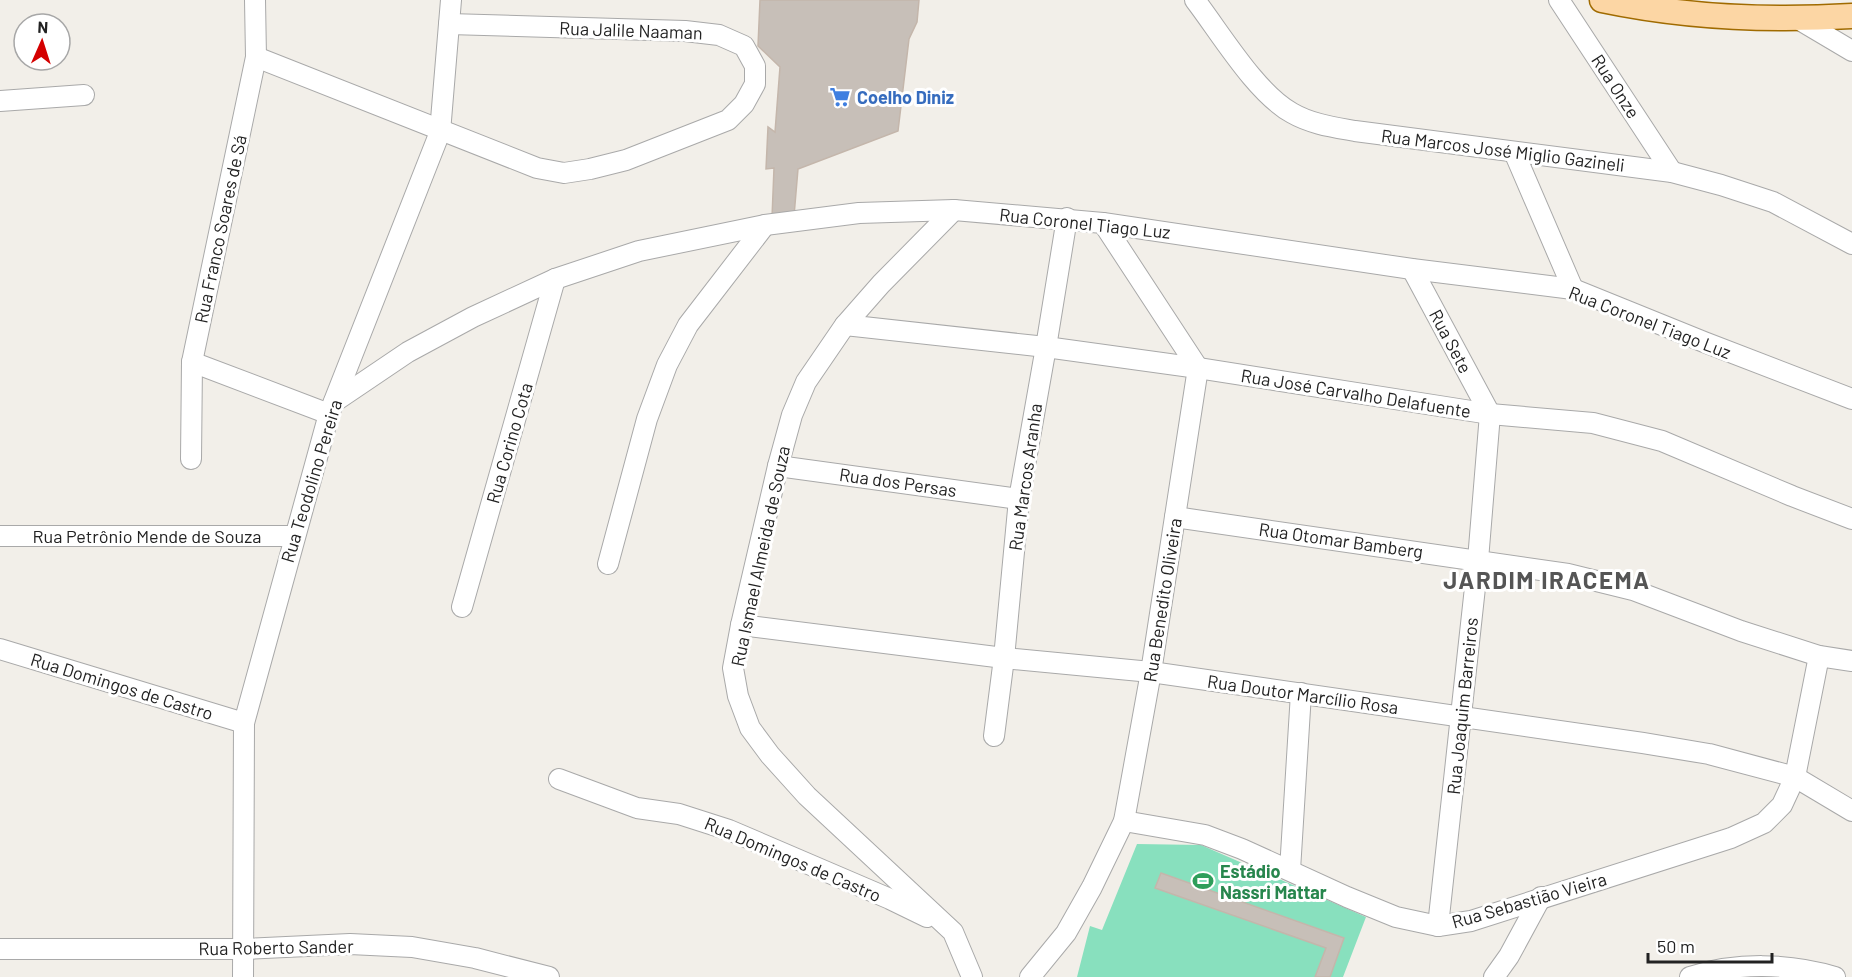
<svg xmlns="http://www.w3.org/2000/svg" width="1852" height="977" viewBox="0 0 1852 977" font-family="Barlow,sans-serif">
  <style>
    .pitch { fill: #88e0be }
    .building { fill: #c7bfb8; stroke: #c4b6ab; stroke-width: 1.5 }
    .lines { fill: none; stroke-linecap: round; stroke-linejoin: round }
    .minor-casing { stroke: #a9a9a9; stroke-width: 22 }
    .major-casing { stroke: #a06b00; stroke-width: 27 }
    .minor { stroke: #fff; stroke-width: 20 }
    .major { stroke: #fcd6a4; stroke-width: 24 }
    .labels { text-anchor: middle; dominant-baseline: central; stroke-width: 6; stroke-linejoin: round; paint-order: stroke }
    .street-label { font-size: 18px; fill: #222; stroke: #fff }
    .shop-label { font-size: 18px; font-weight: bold; fill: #366cbe; stroke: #fff; text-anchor: start }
    .leisure-label { font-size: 18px; font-weight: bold; fill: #27864d; stroke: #fff; text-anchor: start }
    .district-label { font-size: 24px; font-weight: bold; letter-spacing: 1.5px; fill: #555; stroke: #fff }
  </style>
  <rect width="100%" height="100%" fill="#f2efe9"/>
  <polygon class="pitch" points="1137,844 1201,845 1366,917 1343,977 1077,977 1090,926 1102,930"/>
  <g class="building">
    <polygon points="760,0 919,0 917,22 909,39 898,131 798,169 794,216 772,218 774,168 766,169 768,127 775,132 780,67 758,46"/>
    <polygon points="1161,873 1344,938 1330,977 1315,977 1326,948 1155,888"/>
  </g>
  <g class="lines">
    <g class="minor-casing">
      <g id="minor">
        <path d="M1195,0C1221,34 1256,93 1292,113C1311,124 1333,127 1355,131L1672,172L1721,185L1773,202L1852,244"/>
        <polyline points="1559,0 1672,172"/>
        <polyline points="1798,19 1852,51"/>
        <polyline points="256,57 537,168 564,173 590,169 626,160 728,120 744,104 755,84 755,66 744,46 719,35 685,31 449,24"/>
        <polyline points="0,101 84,95"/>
        <polyline points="1514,152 1573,289"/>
        <polyline points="954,210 881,284 845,325 806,382 792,415 778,466 741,625 733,668 738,696 750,728 770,755 807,796 953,932 972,977"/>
        <polyline points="1412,269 1490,414 1478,560 1438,926"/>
        <polyline points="845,325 1046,347 1198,368 1490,414 1593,423 1662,441 1792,496 1852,519"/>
        <polyline points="192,362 329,414"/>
        <polyline points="334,402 408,352 473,317 555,279 639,251 765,225 859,213 954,210 1103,223 1412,269 1573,289 1704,342 1852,399"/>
        <polyline points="191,459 192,362 256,57 255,0"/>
        <polyline points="778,466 1019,499"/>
        <polyline points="1175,517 1568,574 1633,590 1741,631 1819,656 1852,661"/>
        <polyline points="0,536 294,536"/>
        <polyline points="608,564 647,419 667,365 688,325 765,225"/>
        <polyline points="462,607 555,279"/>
        <polyline points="741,625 1004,658 1151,672 1643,743 1709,754 1795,777 1852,811"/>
        <polyline points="0,649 244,723"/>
        <polyline points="994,736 1004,658 1019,499 1046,347 1067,218"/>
        <polyline points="559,779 637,808 679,814 729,830 890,899 927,917"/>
        <polyline points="1124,821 1205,835 1242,849 1347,897 1396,917 1438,926 1471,921 1731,838 1764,823 1782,805 1795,777 1819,656"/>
        <polyline points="1290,870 1301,693"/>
        <polyline points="0,949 244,949 350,944 412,947 475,958 549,977"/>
        <polyline points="243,977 244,723 329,414 440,132 451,0"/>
        <polyline points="1030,977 1066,933 1092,887 1124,821 1151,672 1198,368 1103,223"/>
        <polyline points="1494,977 1509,956 1541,897"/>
        <path d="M1690,977C1736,962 1789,963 1835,977"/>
      </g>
    </g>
    <g class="major-casing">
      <path id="major" d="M1602,0C1683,17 1770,21 1852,16"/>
    </g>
    <use href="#minor" class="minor"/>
    <use href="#major" class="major"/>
  </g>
  <defs>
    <g id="supermarket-bare" transform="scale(1.62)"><path d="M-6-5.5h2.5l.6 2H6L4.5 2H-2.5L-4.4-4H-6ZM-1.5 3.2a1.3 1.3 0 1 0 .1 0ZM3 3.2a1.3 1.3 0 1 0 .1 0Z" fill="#3f7fe0" stroke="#fff" stroke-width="2.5" paint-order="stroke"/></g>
    <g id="stadium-bare" transform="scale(1.62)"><path d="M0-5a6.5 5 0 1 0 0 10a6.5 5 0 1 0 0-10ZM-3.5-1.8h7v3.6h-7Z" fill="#2e9e5b" stroke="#fff" stroke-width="2.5" paint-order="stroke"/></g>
  </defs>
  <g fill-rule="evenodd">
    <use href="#supermarket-bare" x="840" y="97"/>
    <use href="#stadium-bare" x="1203" y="881"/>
  </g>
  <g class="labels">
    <g class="street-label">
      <text transform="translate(631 30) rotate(2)">Rua Jalile Naaman</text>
      <text transform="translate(1616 86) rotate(57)">Rua Onze</text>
      <text transform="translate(1503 150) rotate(7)">Rua Marcos José Miglio Gazineli</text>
      <text transform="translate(1085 223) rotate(6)">Rua Coronel Tiago Luz</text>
      <text transform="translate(220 229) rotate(-78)">Rua Franco Soares de Sá</text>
      <text transform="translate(1650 322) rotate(21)">Rua Coronel Tiago Luz</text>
      <text transform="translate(1451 341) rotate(62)">Rua Sete</text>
      <text transform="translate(1356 393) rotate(9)">Rua José Carvalho Delafuente</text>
      <text transform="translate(509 443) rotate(-74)">Rua Corino Cota</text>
      <text transform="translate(1025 477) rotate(-82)">Rua Marcos Aranha</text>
      <text transform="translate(311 481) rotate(-73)">Rua Teodolino Pereira</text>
      <text transform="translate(898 482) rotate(8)">Rua dos Persas</text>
      <text x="147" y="536">Rua Petrônio Mende de Souza</text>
      <text transform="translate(1341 540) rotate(8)">Rua Otomar Bamberg</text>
      <text transform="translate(760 556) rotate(-78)">Rua Ismael Almeida de Souza</text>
      <text transform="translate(1162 600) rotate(-81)">Rua Benedito Oliveira</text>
      <text transform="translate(122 686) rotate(17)">Rua Domingos de Castro</text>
      <text transform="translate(1303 694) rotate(8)">Rua Doutor Marcílio Rosa</text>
      <text transform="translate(1462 706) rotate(-84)">Rua Joaquim Barreiros</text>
      <text transform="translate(793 859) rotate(23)">Rua Domingos de Castro</text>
      <text transform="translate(1529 900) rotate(-16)">Rua Sebastião Vieira</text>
      <text transform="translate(276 947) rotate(-1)">Rua Roberto Sander</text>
    </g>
    <g class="shop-label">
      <text x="857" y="97">Coelho Diniz</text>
    </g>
    <g class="leisure-label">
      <text x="1220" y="871">Estádio<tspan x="1220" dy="21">Nassri Mattar</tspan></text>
    </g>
    <g class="district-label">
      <text x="1547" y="579">JARDIM IRACEMA</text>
    </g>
  </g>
  <g transform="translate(42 42) rotate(3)"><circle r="28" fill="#ffffff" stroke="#a7a7a7" stroke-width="1.5"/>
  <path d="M0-4.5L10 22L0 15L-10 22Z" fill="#d40000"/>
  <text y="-9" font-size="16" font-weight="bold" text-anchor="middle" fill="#222222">N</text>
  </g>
  <path d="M1648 953v9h124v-9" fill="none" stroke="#222222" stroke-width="3"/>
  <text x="1657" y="953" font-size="18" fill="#222222" stroke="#ffffff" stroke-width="4.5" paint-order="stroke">50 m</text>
</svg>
